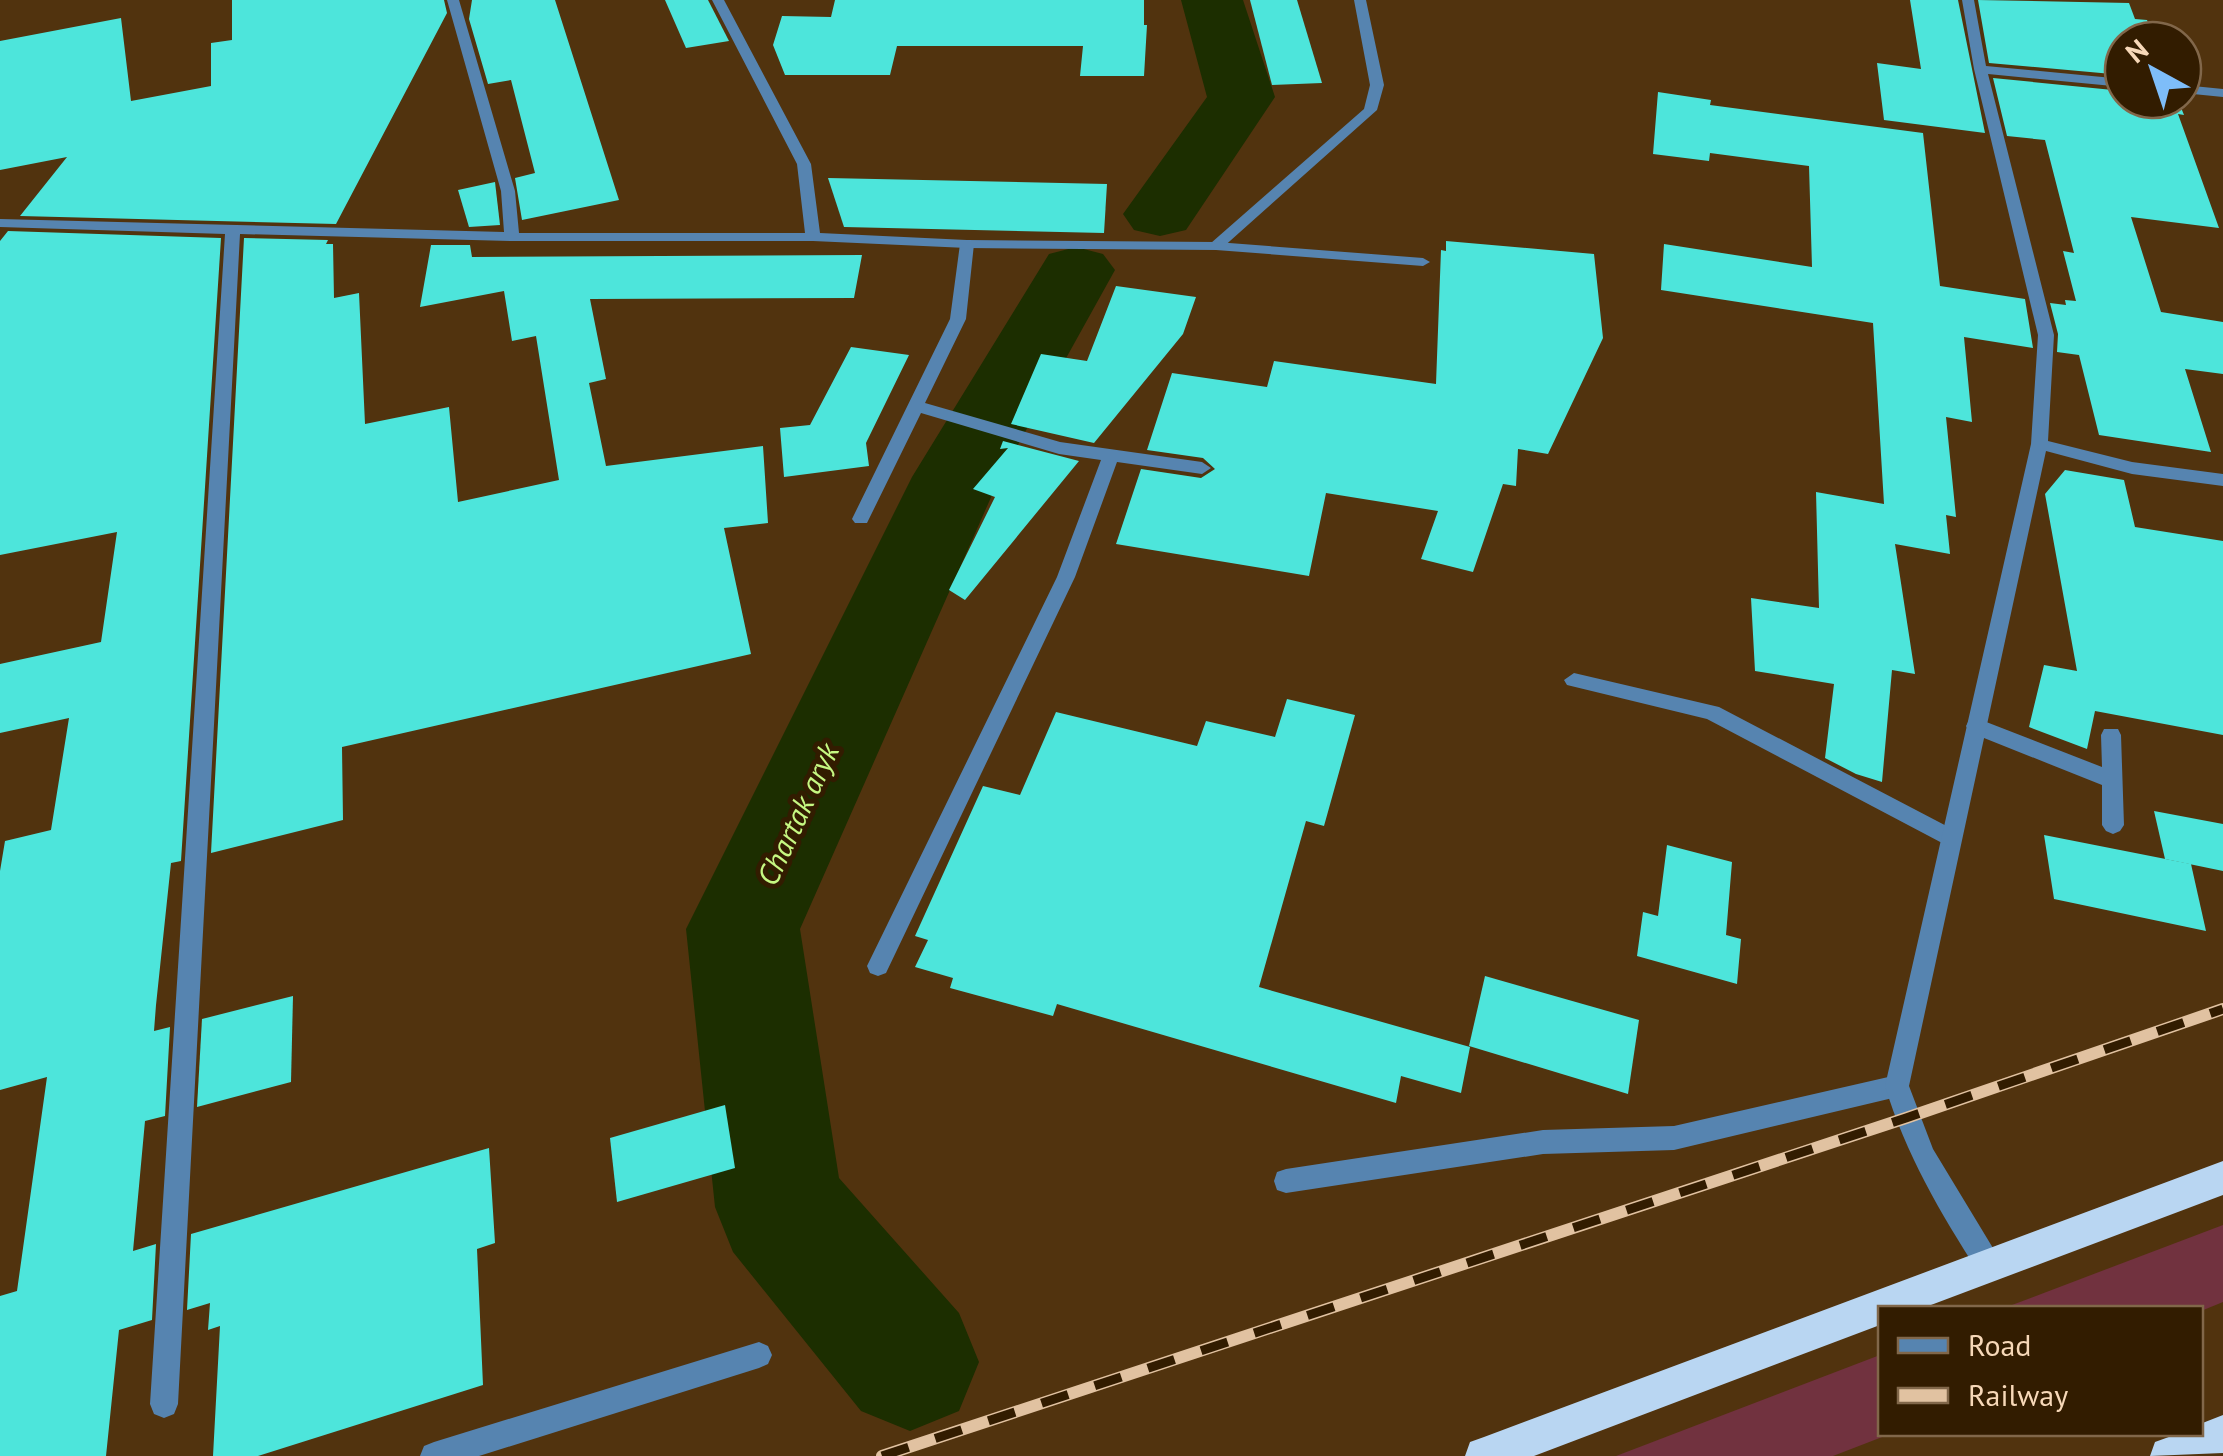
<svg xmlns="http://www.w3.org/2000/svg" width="2223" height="1456" viewBox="0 0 2223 1456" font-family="'PT Sans',sans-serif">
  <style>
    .green { fill: #71323f }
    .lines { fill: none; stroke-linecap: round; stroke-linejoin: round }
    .river { fill: #1c2e00; fill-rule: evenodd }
    .building { fill: #4de5db }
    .service { fill: #5684b0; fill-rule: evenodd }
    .minor { fill: #5684b0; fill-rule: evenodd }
    .trunk { fill: #b9d6f2; fill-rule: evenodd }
    .rail-casing { stroke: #e1c2a1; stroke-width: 12 }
    .rail { stroke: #321c00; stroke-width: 9; stroke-dasharray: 28; stroke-linecap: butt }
    .labels { text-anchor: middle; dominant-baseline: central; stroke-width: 10; stroke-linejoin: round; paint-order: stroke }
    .water-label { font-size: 30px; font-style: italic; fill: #c6f882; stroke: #321c00 }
  </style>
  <rect width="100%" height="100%" fill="#51330e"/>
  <g class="green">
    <polygon points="2223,1225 2223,1302 2201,1311 2004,1308"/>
    <polygon points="1880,1355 1880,1434 1890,1434 1833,1456 1616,1456"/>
  </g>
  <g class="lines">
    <g class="river">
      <polygon points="1181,0 1243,0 1275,97 1186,230 1160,236 1134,230 1123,214 1207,97"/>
      <polygon points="1076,247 1103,254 1115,270 1000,477 800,929 839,1178 959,1313 979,1362 959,1411 910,1431 861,1411 733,1252 715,1207 686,929 912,477 1049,254"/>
    </g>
  </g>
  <g class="building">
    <polygon points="232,0 444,0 447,13 336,224 20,216 67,157 0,170 0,41 121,18 131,101 211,86 211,43 232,40"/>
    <polygon points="472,0 555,0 619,200 522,220 515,178 535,173 511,80 488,84 469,19"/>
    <polygon points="665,0 708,0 729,41 686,48"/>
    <polygon points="835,0 1144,0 1144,25 1147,25 1144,76 1080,76 1083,46 897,46 890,75 785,75 773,45 782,16 831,17"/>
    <polygon points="1250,0 1297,0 1322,83 1272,85"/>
    <polygon points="1910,0 1958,0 1985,133 1884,120 1877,63 1921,69"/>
    <polygon points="1978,0 2129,3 2135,19 2147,20 2155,40 2123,40 2123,75 1989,63"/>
    <polygon points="1993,78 2123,91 2123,100 2178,100 2184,115 2178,114 2219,228 2131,217 2161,312 2223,322 2223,374 2185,369 2211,452 2099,435 2079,355 2057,352 2058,334 2050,303 2066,305 2065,300 2076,301 2063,251 2074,253 2045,140 2007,136"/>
    <polygon points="1658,92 1711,100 1710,105 1923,133 1940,286 2025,299 2033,348 1964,337 1972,422 1946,417 1956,517 1946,515 1950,554 1895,544 1915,674 1892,670 1882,782 1856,774 1825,758 1834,684 1755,671 1751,598 1819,608 1816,492 1884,504 1873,323 1661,290 1664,244 1812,267 1809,166 1710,153 1709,161 1653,154"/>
    <polygon points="828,178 1107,184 1104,233 844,227"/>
    <polygon points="495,182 500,225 469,227 458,190"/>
    <polygon points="8,231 221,238 181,861 171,863 156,1005 154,1031 170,1027 165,1116 145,1121 133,1251 156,1244 152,1320 119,1330 106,1456 0,1456 0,1296 17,1291 47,1077 0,1090 0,871 5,841 51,830 69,718 0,733 0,664 101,642 117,532 0,555 0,241"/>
    <polygon points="244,238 328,240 326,244 333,244 334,298 359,293 365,424 449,407 458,502 559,480 536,336 512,341 504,291 420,307 431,245 470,245 472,257 862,255 854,298 590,299 606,379 589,383 606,466 763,446 768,523 724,528 751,654 342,747 343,820 211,853"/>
    <polygon points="1446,241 1594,254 1603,338 1548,454 1518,449 1516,486 1503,484 1473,572 1421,559 1438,511 1326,493 1309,576 1116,544 1141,469 1201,478 1215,469 1203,458 1147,450 1172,373 1267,387 1274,361 1436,384 1441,250 1446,251"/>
    <polygon points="1116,286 1196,297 1183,334 1094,443 1011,424 1041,354 1087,361"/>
    <polygon points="851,347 909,355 866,443 869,466 784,477 780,428 810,425"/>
    <polygon points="1003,441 1079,461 965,600 949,590 995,497 973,489 1008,448 1000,449"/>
    <polygon points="2065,470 2124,480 2135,527 2223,541 2223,735 2095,711 2087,749 2029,727 2044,665 2077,671 2045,494"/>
    <polygon points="1287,699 1355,715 1324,826 1306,821 1259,987 1470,1047 1461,1093 1401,1076 1396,1103 1057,1004 1053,1016 950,988 953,978 915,967 928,940 915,936 983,786 1020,795 1056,712 1197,746 1206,721 1275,737"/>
    <polygon points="2154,811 2223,824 2223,871 2165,859"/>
    <polygon points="2044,835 2191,864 2206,931 2054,899"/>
    <polygon points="1667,845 1732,862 1726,935 1741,939 1737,984 1637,956 1643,912 1658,916"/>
    <polygon points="1485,976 1639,1020 1628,1094 1469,1046"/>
    <polygon points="293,996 291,1082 197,1107 202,1019"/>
    <polygon points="725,1105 735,1168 617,1202 610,1138"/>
    <polygon points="489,1148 495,1243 477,1249 483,1385 258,1456 213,1456 220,1326 208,1330 210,1303 187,1310 191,1234"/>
  </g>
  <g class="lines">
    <g class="service">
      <polygon points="1354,0 1366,0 1384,85 1377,110 1221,249 1211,249 1211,243 1364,109 1370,85"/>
      <polygon points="967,240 974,244 966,319 925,403 1060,442 1202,462 1211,468 1202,474 1117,462 1075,577 886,973 878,976 870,973 867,966 1057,577 1101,460 1059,454 921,413 867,523 855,523 852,519 950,319 960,244"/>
      <polygon points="1574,673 1719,707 1958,832 1962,838 1958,844 1951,847 1944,844 1707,719 1567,685 1564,680"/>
      <polygon points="1976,718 2102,767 2101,735 2104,729 2118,729 2121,735 2124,825 2120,831 2113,834 2106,831 2102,825 2102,785 1969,732 1966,726 1969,720"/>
      <polygon points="1897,1075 1905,1078 1909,1086 1905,1094 1897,1097 1674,1150 1543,1154 1286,1193 1277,1190 1274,1181 1277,1172 1286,1169 1543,1130 1674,1126"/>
    </g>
    <g class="minor">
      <polygon points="447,0 459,0 515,191 519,233 805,233 797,164 712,0 724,0 811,164 820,233 967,240 1216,242 1423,258 1430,262 1423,266 1216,250 967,248 813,241 512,241 240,234 178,1404 174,1414 164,1418 154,1414 150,1404 225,234 0,227 0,219 504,232 501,191"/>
      <path d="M1962,0H1974L1986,66L2123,79V87L1988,74L2054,335L2048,441L2132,462L2223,474V486L2132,474L2046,451L1909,1086L1933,1149L1999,1258L2003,1267L1999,1276L1990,1280L1981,1276C1942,1216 1906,1155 1885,1086L2031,444L2038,335L1974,69Z"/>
      <polygon points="2183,85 2223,89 2223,97 2183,93"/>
      <polygon points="759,1342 768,1346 772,1355 768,1364 759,1368 479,1456 420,1456 424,1446 434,1442"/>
    </g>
    <g class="trunk">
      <polygon points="2223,1161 2223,1195 1923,1308 1880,1308 1880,1325 1534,1456 1465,1456 1470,1442 1484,1437"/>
      <polygon points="2223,1415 2223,1453 2150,1456 2155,1442 2177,1434 2200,1434 2200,1424"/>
    </g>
    <g class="rail-casing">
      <polyline id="rail" points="882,1456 1906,1118 2223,1009"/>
    </g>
    <use href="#rail" class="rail"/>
  </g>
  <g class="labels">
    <g class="water-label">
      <text transform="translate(797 814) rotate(-65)">Chartak aryk</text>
    </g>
  </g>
  <rect x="1878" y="1306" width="325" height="130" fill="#321c00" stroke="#81674a" stroke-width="2.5"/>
  <rect x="1898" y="1338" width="50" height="15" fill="#5684b0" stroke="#81674a" stroke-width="2.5"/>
  <text x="1968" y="1356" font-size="30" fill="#f7d8b8">Road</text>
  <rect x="1898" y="1388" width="50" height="15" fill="#e1c2a1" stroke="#81674a" stroke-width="2.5"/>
  <text x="1968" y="1406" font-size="30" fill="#f7d8b8">Railway</text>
  <g transform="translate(2153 70) rotate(320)"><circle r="48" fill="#321c00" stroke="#81674a" stroke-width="2.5"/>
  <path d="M0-8L18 38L0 25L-18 38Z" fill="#7ebdf9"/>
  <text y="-15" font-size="28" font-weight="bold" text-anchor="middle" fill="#f7d8b8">N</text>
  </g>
</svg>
